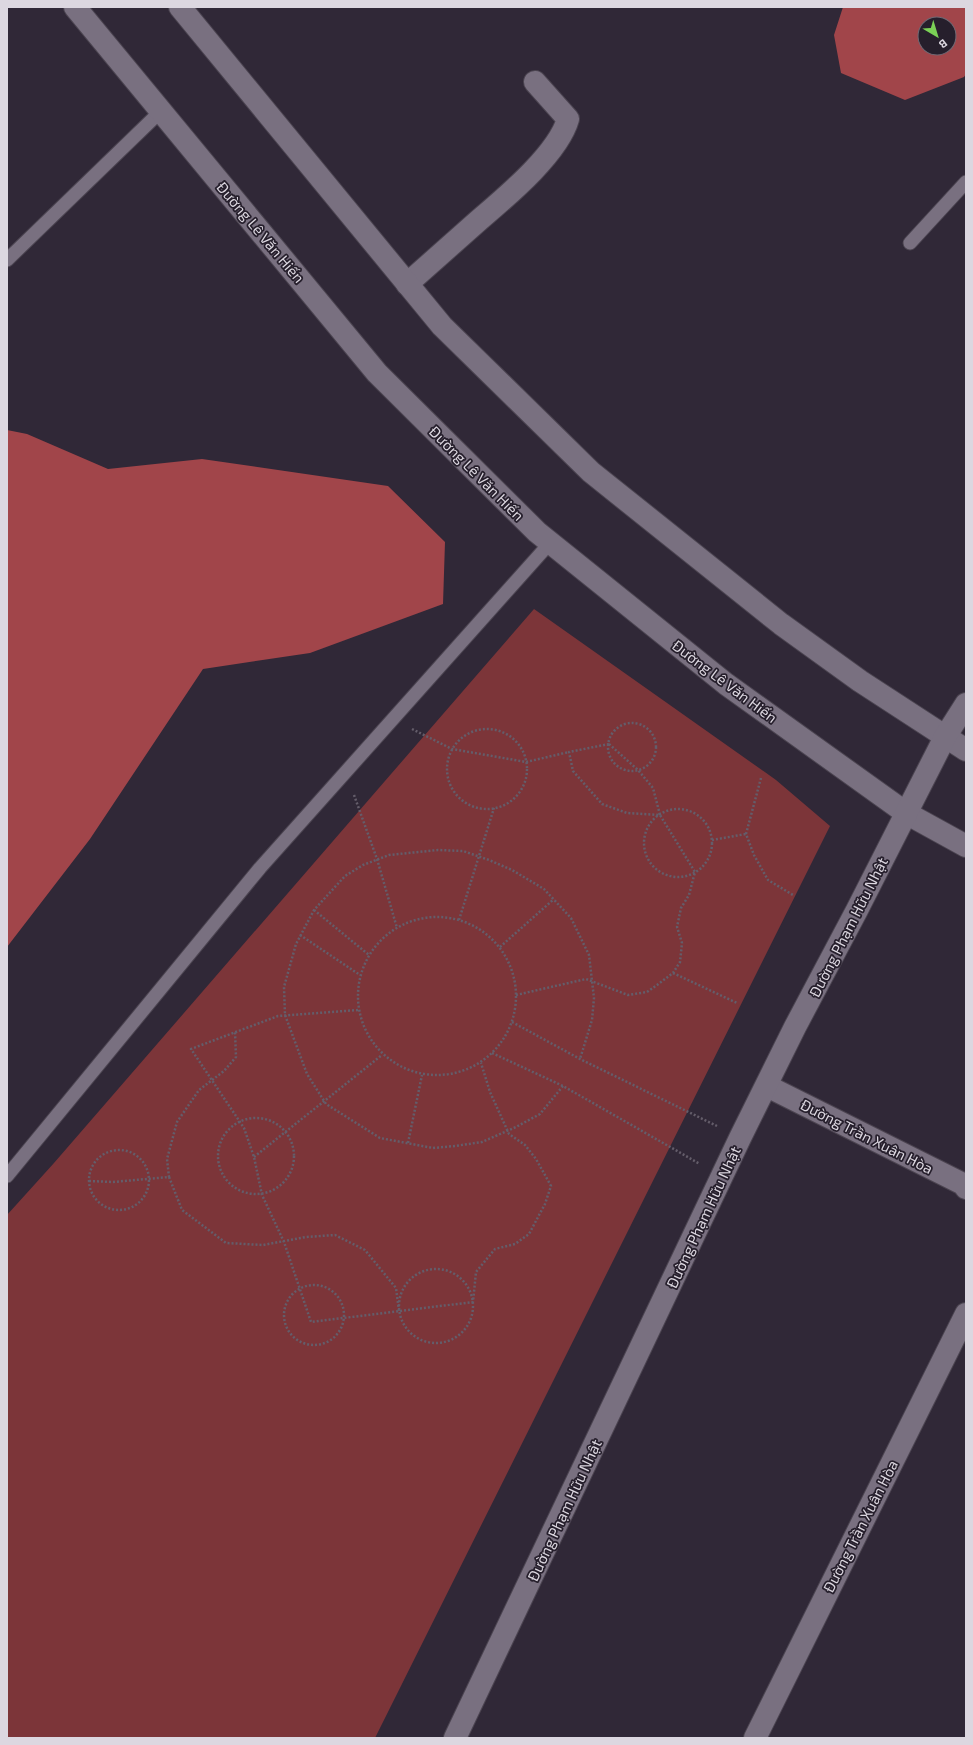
<svg xmlns="http://www.w3.org/2000/svg" width="973" height="1745" viewBox="0 0 973 1745" font-family="'Exo 2',sans-serif">
  <style>
    .green { fill: #7c3539 }
    .forest { fill: #a1454a; fill-rule: evenodd }
    .lines { fill: none; stroke-linecap: round; stroke-linejoin: round }
    .lane-casing { stroke: #4b4450; stroke-width: 15 }
    .street-casing { stroke: #4b4450; stroke-width: 24 }
    .secondary-casing { stroke: #4b4450; stroke-width: 24 }
    .path { stroke: #645d6a; stroke-width: 2.5; stroke-dasharray: 2 2; stroke-linecap: butt }
    .lane { stroke: #797080; stroke-width: 13 }
    .street { stroke: #797080; stroke-width: 22 }
    .secondary { stroke: #797080; stroke-width: 22 }
    .labels { text-anchor: middle; dominant-baseline: central; stroke-width: 3.5; stroke-linejoin: round; paint-order: stroke }
    .street-label { font-size: 15px; fill: #dcd7e0; stroke: #261f2c }
  </style>
  <rect width="100%" height="100%" fill="#302837"/>
  <polygon class="green" points="534,609 776,780 830,826 375,1738 7,1738 7,1215 54,1163"/>
  <g class="forest">
    <path d="M843,7H966V74L964,77L905,100L841,73L834,35ZM925,24H949V48H925Z"/>
    <polygon points="7,430 27,434 108,469 202,459 388,486 445,542 443,604 310,653 203,669 90,839 7,947"/>
  </g>
  <g class="lines">
    <g class="lane-casing">
      <g id="lane">
        <polyline points="910,243 966,182"/>
        <polyline points="7,260 161,111"/>
        <polyline points="7,1176 260,868 550,543"/>
      </g>
    </g>
    <g class="street-casing">
      <g id="street">
        <path d="M407,284C431,263 454,242 478,221C506,197 558,154 568,119L535,82"/>
        <polyline points="767,1086 963,1184 966,1188"/>
        <polyline points="755,1738 966,1314"/>
      </g>
    </g>
    <g class="secondary-casing">
      <g id="secondary">
        <polyline points="75,7 377,373 537,532 726,684 906,813 966,846"/>
        <polyline points="180,7 442,326 591,472 781,624 860,681 966,750"/>
        <polyline points="455,1738 740,1138 795,1027 857,910 945,737 966,704"/>
      </g>
    </g>
    <g class="path">
      <circle cx="632" cy="747" r="24"/>
      <polyline points="412,729 452,749 526,762 569,752"/>
      <circle cx="487" cy="769" r="40"/>
      <polygon points="609,744 638,770 653,788 660,815 627,813 602,804 573,771 569,752"/>
      <polyline points="761,778 746,834 754,855 768,880 793,895"/>
      <polyline points="354,795 377,859 397,928"/>
      <circle cx="678" cy="843" r="34"/>
      <polyline points="712,840 746,834"/>
      <polyline points="314,910 369,955"/>
      <circle cx="437" cy="996" r="79"/>
      <polyline points="459,920 494,808"/>
      <polyline points="300,935 360,975"/>
      <polyline points="500,947 554,899"/>
      <polyline points="673,973 737,1003"/>
      <polyline points="516,995 586,979 628,995 647,992 657,985 673,973 680,962 682,943 677,927 681,908 689,895 695,872 660,815"/>
      <polyline points="358,1010 278,1016 191,1049 244,1128 254,1157 262,1195 284,1242 311,1322 473,1302 476,1272 495,1249 515,1244 529,1234 545,1204 551,1186 536,1159 525,1145 509,1134 490,1092 481,1063"/>
      <polyline points="512,1022 580,1059 717,1126"/>
      <polyline points="492,1053 563,1086 700,1164"/>
      <polyline points="563,1086 540,1114 516,1127 482,1142 455,1146 433,1148 380,1138 326,1104 307,1074 285,1015 284,987 296,944 314,910 345,876 363,865 389,855 438,850 463,851 489,860 512,870 544,889 571,918 589,955 594,998 592,1020 580,1059"/>
      <circle cx="256" cy="1156" r="38"/>
      <polyline points="408,1143 422,1075"/>
      <circle cx="119" cy="1180" r="30"/>
      <polyline points="254,1157 382,1055"/>
      <polyline points="169,1177 182,1210 226,1243 263,1245 306,1237 335,1235 365,1250 396,1288 399,1311"/>
      <polyline points="89,1181 113,1182 169,1177 167,1159 177,1122 199,1090 224,1071 236,1057 235,1032"/>
      <circle cx="436" cy="1306" r="37"/>
      <circle cx="314" cy="1315" r="30"/>
    </g>
    <use href="#lane" class="lane"/>
    <use href="#street" class="street"/>
    <use href="#secondary" class="secondary"/>
  </g>
  <g class="labels">
    <g class="street-label">
      <text transform="translate(261 232) rotate(50)">Đường Lê Văn Hiến</text>
      <text transform="translate(477 473) rotate(45)">Đường Lê Văn Hiến</text>
      <text transform="translate(725 681) rotate(37)">Đường Lê Văn Hiến</text>
      <text transform="translate(848 927) rotate(-63)">Đường Phạm Hữu Nhật</text>
      <text transform="translate(867 1136) rotate(27)">Đường Trần Xuân Hòa</text>
      <text transform="translate(703 1217) rotate(-65)">Đường Phạm Hữu Nhật</text>
      <text transform="translate(564 1510) rotate(-65)">Đường Phạm Hữu Nhật</text>
      <text transform="translate(860 1526) rotate(-63)">Đường Trần Xuân Hòa</text>
    </g>
  </g>
  <rect width="973" height="1745" fill="none" stroke="#dcd7e0" stroke-width="16"/>
  <g transform="translate(937 36) rotate(142)"><circle r="19" fill="#261f2c" stroke="#6f6974"/>
  <path d="M0-3L7 15L0 10L-7 15Z" fill="#7bd156"/>
  <text y="-6" font-size="11" font-weight="bold" text-anchor="middle" fill="#dcd7e0">B</text>
  </g>
</svg>
